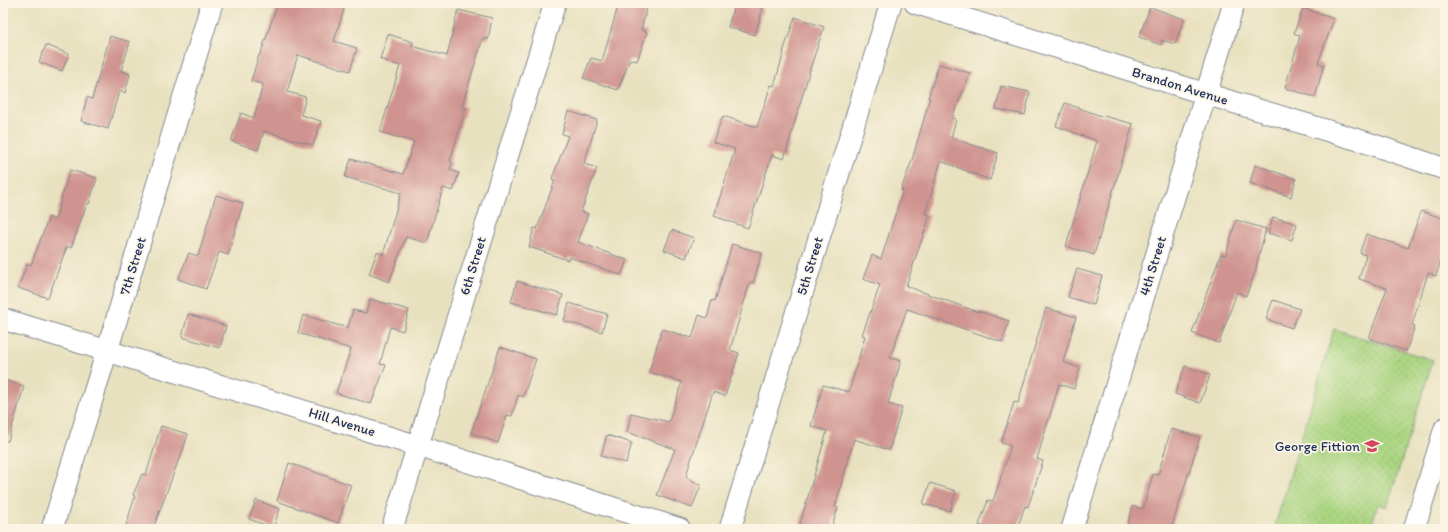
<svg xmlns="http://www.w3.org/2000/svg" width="1448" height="532" viewBox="0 0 1448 532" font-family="Itim,sans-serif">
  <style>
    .grass { fill: url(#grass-dots); stroke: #628270 }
    .building { fill: #d09490 }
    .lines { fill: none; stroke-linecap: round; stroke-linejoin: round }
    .minor-casing { stroke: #82888e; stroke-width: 23 }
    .minor { stroke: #fff; stroke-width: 21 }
    .labels { text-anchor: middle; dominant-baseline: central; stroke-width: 3.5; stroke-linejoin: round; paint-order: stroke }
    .street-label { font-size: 14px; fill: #1b2f5e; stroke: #fcf5e5 }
    .poi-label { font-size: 14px; fill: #1b2f5e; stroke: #fcf5e5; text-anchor: end }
  </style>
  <defs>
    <pattern id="grass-dots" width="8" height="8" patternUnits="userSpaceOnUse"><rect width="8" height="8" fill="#aad581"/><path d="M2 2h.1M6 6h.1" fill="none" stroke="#92b772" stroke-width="1.8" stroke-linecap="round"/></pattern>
  </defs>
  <rect width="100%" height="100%" fill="#fcf5e5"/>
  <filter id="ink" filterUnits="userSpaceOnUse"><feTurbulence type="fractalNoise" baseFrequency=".025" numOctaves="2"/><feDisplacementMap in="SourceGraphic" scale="8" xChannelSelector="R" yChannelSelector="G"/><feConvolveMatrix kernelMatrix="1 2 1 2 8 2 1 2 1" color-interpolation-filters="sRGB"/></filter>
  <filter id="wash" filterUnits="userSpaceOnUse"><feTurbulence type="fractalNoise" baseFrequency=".012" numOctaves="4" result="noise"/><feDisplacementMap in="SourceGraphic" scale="16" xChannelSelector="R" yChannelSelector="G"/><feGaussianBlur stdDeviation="0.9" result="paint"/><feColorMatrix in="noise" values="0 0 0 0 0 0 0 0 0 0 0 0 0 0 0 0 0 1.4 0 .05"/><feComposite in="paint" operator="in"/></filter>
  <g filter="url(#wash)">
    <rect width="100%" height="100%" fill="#e8e1bf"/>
    <polygon class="grass" points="1334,329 1433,360 1387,507 1378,504 1372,523 1381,526 1380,529 1274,529"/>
    <g id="blocks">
      <g class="building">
        <polygon points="278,3 346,3 334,41 357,48 350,71 298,55 287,92 306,97 301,115 321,121 313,145 264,131 258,150 231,141 241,113 254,118 263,84 251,81 259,55 260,55"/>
        <polygon points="619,3 648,3 641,30 647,32 637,61 630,59 618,90 583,78 591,58 602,61"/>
        <polygon points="735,3 746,3 763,8 755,35 728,27"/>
        <polygon points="1150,7 1184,19 1175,44 1162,40 1161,45 1139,37"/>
        <polygon points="1303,8 1334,19 1318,63 1324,65 1315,97 1285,88 1300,36 1294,33"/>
        <polygon points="458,10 492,18 488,40 483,38 462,106 466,107 450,161 452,162 450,170 459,173 453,191 443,188 427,243 406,237 389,282 369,274 377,252 383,255 401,193 345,177 351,159 403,174 414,142 380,132 400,66 380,59 388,34 413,42 412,46 447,56"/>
        <polygon points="795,17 824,27 811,66 784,159 772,155 748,228 714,216 735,149 713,142 723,116 757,127 771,85 774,86 784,52 783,52"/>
        <polygon points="110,36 130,42 121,71 130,74 125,93 119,91 108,129 81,121 87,97 92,99"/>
        <polygon points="46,45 69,54 62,71 39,62"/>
        <polygon points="939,64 970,73 952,118 956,119 951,138 998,153 990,180 941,161 925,214 930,215 906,286 978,312 978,311 1009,321 1002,342 907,309 890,358 901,361 888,404 902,408 889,450 854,439 835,507 838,508 831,529 816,529 800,524 827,431 811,426 823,385 849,392 865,336 862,335 880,285 863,279 872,255 881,259 903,190 901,190 912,160 930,98 928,98"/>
        <polygon points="1001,86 1030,92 1025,115 996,109"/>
        <polygon points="1065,103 1104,117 1104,116 1133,124 1094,255 1066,246 1097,141 1056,126"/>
        <polygon points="568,111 597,120 584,164 597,168 581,212 588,214 578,242 627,260 621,275 569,257 568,260 529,247 534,228 537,229 555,180 552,179 568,136 562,134"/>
        <polygon points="1255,165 1296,179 1291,197 1250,183"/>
        <polygon points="70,170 97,178 89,204 87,204 71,248 67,246 48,298 18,288 27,264 31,265 49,217 55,220"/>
        <polygon points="216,195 243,203 228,255 219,252 206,289 178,279 189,253 198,256"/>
        <polygon points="1421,211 1445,219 1445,246 1436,276 1428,273 1412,325 1415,326 1406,351 1369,338 1387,288 1359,279 1366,255 1360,253 1366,234 1408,248"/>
        <polygon points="1273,217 1297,224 1292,240 1268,233"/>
        <polygon points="1236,220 1266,229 1256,266 1257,266 1246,296 1237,292 1219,343 1192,333 1221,254 1226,255"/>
        <polygon points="672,230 694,238 686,258 664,250"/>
        <polygon points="732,244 762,253 753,283 750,282 730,350 739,353 725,396 713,392 688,469 686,477 701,485 692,508 657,495 675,449 627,432 631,413 669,422 682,382 649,372 662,329 692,338 699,315 707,318 712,300 715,301"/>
        <polygon points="1077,269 1102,276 1094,305 1068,297"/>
        <polygon points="517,281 563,295 557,315 511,302"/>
        <polygon points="370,299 409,310 403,331 390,327 380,364 386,365 371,404 336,393 351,349 298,333 303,315 348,328 353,310 366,313"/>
        <polygon points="1273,300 1300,309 1292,328 1266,319"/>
        <polygon points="569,303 607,314 602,332 564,321"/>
        <polygon points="1046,308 1076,317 1063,362 1080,368 1074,389 1059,384 1037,459 1043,461 1028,507 1025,506 1017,529 991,529 979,525 988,500 993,501 1011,446 1001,443 1014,402 1018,403"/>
        <polygon points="188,314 226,326 220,348 182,337"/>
        <polygon points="500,347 536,359 523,397 518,395 512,416 507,415 498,443 471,433"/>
        <polygon points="1185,366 1210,375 1200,403 1175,394"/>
        <polygon points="3,380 24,386 8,441 3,441"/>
        <polygon points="161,426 188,434 180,459 179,459 153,529 125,529 135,496 133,495 142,474 146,475"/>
        <polygon points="1171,429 1200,437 1171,529 1126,529 1133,506 1143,509 1153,474 1158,475"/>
        <polygon points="607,435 632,443 626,463 601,456"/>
        <polygon points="289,463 351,485 338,523 277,501"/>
        <polygon points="930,483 956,491 950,511 923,504"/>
        <polygon points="256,500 280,509 273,528 249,519"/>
      </g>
    </g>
  </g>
  <g filter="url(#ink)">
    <use href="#blocks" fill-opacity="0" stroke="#82888e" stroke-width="1"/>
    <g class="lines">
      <g class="minor-casing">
        <g id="minor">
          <polyline points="915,3 1206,94 1365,142 1445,169"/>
          <polyline points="3,319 418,446 680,529"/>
          <polyline points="52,529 107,351 212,3"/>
          <polyline points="392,529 555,3"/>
          <polyline points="730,529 891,3"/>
          <polyline points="1072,529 1234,3"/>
          <polyline points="1414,529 1445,428"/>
        </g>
      </g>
      <use href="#minor" class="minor"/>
    </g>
  </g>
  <defs>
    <g id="school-bare" transform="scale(1.2)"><path d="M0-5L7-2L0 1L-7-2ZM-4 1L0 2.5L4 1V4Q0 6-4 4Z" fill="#d1495b" stroke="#fcf5e5" stroke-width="2.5" paint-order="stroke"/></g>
  </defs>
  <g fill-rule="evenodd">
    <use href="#school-bare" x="1372" y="446"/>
  </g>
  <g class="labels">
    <g class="street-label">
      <text transform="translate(1180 86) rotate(17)">Brandon Avenue</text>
      <text transform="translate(133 266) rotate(-73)">7th Street</text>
      <text transform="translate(473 266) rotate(-73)">6th Street</text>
      <text transform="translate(810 266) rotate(-73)">5th Street</text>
      <text transform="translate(1153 266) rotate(-73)">4th Street</text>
      <text transform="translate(342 422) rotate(17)">Hill Avenue</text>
    </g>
    <g class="poi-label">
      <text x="1360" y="446">George Fittion</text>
    </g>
  </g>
  <rect width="1448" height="532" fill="none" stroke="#fcf5e5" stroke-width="16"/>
</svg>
